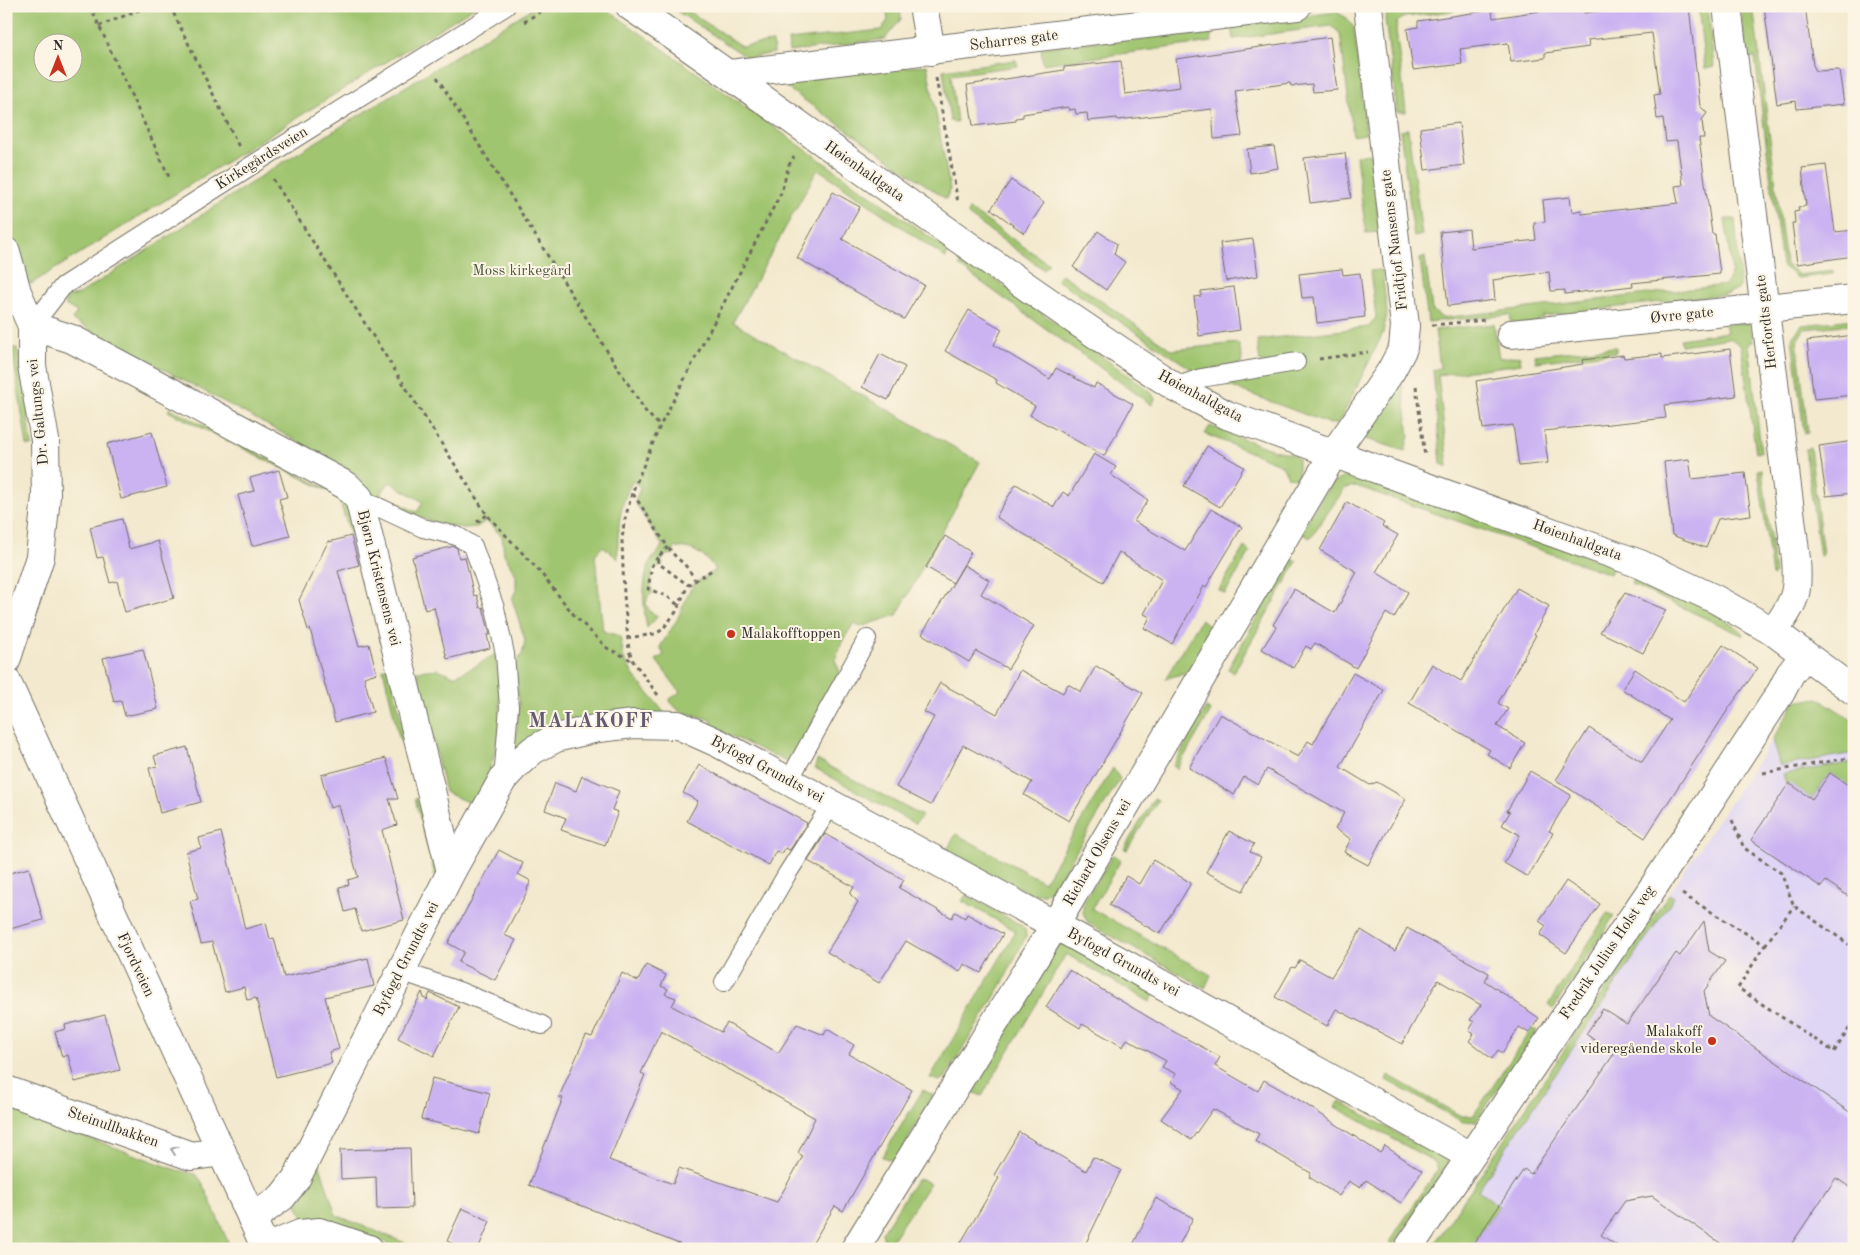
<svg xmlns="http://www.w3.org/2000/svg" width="1860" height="1255" viewBox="0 0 1860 1255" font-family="'Old Standard TT',serif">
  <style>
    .built { fill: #dfd5f5 }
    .green { fill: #a0c56f; stroke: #66784d; fill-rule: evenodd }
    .building { fill: #cbb3f2; fill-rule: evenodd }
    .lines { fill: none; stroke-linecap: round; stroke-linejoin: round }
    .lane-casing { stroke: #716e64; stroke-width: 20 }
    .street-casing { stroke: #716e64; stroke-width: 30 }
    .secondary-casing { stroke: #716e64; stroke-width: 30 }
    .primary-casing { stroke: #716e64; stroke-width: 30 }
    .path { stroke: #716e64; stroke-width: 3; stroke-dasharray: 4 4; stroke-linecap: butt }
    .lane { stroke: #fff; stroke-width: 18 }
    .street { stroke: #fff; stroke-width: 28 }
    .secondary { stroke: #fff; stroke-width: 28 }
    .primary { stroke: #fff; stroke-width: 28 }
    .oneway { stroke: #a0a0a0 }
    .poi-dot { fill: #c8321e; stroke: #fcf5e5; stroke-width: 2 }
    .labels { text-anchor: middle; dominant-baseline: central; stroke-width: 4; stroke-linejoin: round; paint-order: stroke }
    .street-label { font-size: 15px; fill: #2b2b2b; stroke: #fcf5e5 }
    .park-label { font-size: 15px; fill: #4e593f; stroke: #fcf5e5 }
    .poi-label { font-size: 15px; fill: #2b2b2b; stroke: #fcf5e5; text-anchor: start }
    .district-label { font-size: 20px; font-weight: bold; letter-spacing: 1px; fill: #635b71; stroke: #fcf5e5 }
  </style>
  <rect width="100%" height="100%" fill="#fcf5e5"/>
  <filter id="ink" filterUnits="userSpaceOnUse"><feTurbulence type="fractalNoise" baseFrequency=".02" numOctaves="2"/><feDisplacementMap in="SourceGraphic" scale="10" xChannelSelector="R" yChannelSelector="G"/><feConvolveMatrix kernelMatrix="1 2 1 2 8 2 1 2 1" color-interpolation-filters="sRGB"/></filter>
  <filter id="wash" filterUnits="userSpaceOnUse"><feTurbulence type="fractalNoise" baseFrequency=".0096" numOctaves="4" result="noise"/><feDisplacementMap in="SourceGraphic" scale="20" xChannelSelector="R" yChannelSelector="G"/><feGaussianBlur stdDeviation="1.12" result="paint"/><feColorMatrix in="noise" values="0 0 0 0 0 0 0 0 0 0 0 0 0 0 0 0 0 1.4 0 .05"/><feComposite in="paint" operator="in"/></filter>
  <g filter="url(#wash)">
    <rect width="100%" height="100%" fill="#f3e9ce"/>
    <polygon class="built" points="1818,698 1854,721 1854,1249 1431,1249 1772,740 1795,702"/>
    <g class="green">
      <path d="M6,6H476L31,284L22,280L6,226ZM42,42H72V72H42Z"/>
      <path d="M536,6H602L948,250L946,258L818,169L733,322L980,462L897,615L860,627L854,623L842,642L835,660L840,672L789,763L710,726L712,720L679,711L669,700L680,692L656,660L664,655L660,647L677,620L690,590L695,583L716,570C706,556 692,545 674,548V554L666,555L662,560L663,565L652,569L651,585L653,593L648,596L646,604L650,612L658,616L647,628C643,607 641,581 651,561C654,555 660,552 662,545L635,502L640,488L633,481C619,504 617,533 618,559L603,546L595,555L603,631L620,636L624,658L634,676L667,716L514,754L519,704L515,662L522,655L525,640L512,599L516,590V575L504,554L502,536L486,521L477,527L464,528L439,524L414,515L368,493L360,479L345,467L72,320L77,312L65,305L67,297L78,295L277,166ZM390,482L423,502L417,512L380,494Z"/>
      <polygon points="669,6 681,6 741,46 773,42 774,53 748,58"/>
      <polygon points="886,6 900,6 901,19 885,39 789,52 788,40 881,30 888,20"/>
      <polygon points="1400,6 1453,6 1454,11 1404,17 1397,22 1396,30 1406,112 1397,112 1385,19 1389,10"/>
      <polygon points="1698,6 1708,6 1714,67 1705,69"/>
      <polygon points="1740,6 1753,6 1786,265 1799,275 1833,271 1833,274 1798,278 1782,266 1755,57 1746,58"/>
      <polygon points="1336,12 1347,18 1354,28 1366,134 1353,136 1340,33 1331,26 1233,39 1231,26"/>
      <polygon points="1210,28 1212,42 1043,64 1041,48"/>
      <polygon points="1016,60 1018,66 951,75 957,122 950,121 943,70"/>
      <polygon points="927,65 950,189 946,199 777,81"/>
      <polygon points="1408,129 1422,235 1414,237 1400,130"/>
      <polygon points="1370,154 1380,232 1366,233 1356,156"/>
      <polygon points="969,209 1049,264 1043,269 968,215"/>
      <polygon points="1725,219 1735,219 1740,277 1739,288 1727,294 1544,316 1534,323 1512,325 1510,315 1428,322 1420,259 1425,257 1432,310 1442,318 1725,285 1732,272"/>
      <polygon points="964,257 1151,392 1155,399 1152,405 959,266"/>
      <polygon points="1382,270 1387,313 1383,333 1339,423 1330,424 1224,384 1299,368 1260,362 1257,340 1369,327 1376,317 1370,271"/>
      <polygon points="1062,274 1172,350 1238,343 1242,357 1241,364 1196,372 1057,280"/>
      <polygon points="1854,319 1854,324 1804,329 1797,341 1808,433 1804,433 1792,338 1802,325"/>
      <polygon points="1750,323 1753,342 1749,343 1761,452 1756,453 1741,346 1730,338 1681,345 1680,339 1727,332 1725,324"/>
      <polygon points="1494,324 1499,358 1520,356 1521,364 1438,375 1448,467 1441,464 1433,370 1440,368 1435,330"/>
      <polygon points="1616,347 1616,352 1536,362 1535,355"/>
      <polygon points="12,348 17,348 24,382 32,446 27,446"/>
      <polygon points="1402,379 1409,436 1405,451 1363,438"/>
      <polygon points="170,408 341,496 350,512 355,533 351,536 342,508 336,495 168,411"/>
      <polygon points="1210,426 1273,450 1293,454 1298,459 1298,478 1288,477 1282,465 1205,434"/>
      <polygon points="1810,448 1823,555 1820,556 1805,449"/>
      <polygon points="1762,469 1775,574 1772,576 1758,470"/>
      <polygon points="1347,475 1360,476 1614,566 1610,574 1356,486 1345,488 1310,538 1300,532 1331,484"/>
      <polygon points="1244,547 1250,552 1225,594 1219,590"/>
      <polygon points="1290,558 1297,561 1234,672 1228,669"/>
      <polygon points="1634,574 1696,601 1740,630 1744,636 1631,584"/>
      <polygon points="1201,619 1215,632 1190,671 1165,679"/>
      <path d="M495,654C504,710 503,745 478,798L467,802L445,792L417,671L438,669L454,676L476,666Z"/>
      <polygon points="390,667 405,740 400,741 383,669"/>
      <polygon points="1818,698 1854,721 1854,753 1780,766 1772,740 1795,702"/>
      <polygon points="1206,708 1211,711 1177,769 1173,766"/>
      <polygon points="817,760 922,816 915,824 815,768"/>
      <polygon points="1854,762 1854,789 1830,773 1812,799 1787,787 1783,774"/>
      <polygon points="1113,768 1120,779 1054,888 1044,894 1032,894 946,852 956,834 1044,882"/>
      <polygon points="421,798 440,875 435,876 415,799"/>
      <polygon points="1154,798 1158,800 1127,850 1124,849"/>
      <polygon points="1113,855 1121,860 1092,909 1211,975 1205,988 1088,923 1083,913 1083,903"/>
      <polygon points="1669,894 1674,897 1478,1190 1499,1206 1470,1249 1431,1249"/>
      <polygon points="966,895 1021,925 1025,929 1026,936 1001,986 945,1078 939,1081 930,1078 1016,931 962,901"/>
      <polygon points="1608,913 1614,916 1553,1009 1548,1005"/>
      <polygon points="1061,942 1156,991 1150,1002 1066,954 982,1096 973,1092 972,1087 1046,962"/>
      <polygon points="1532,1028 1537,1031 1476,1121 1463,1122 1386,1080 1388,1075 1461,1116 1473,1116"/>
      <polygon points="923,1090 933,1095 897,1159 891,1160 882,1157"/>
      <polygon points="1340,1101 1430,1152 1433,1148 1445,1156 1448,1163 1393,1245 1389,1242 1438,1169 1435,1162 1335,1107"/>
      <polygon points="6,1108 177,1170 196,1174 202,1182 231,1249 10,1249 6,1231"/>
      <path d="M318,1159L336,1215L420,1249C379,1249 344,1216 304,1219L294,1198Z"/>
      <polygon points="921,1179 930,1183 889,1244 884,1241 882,1233 916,1180"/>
    </g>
    <g id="blocks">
      <g class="building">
        <polygon points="1575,6 1584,6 1584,13 1635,6 1689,6 1700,106 1707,113 1702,120 1704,138 1699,138 1712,234 1715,234 1720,274 1632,283 1633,286 1565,294 1565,290 1551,291 1549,272 1493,280 1495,300 1448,306 1440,232 1469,229 1471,248 1536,240 1534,223 1545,222 1543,200 1570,197 1572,212 1581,210 1582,214 1678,203 1675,186 1683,185 1677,141 1666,142 1663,118 1657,119 1654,95 1660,94 1652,33 1588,40 1589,47 1545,53 1545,58 1511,62 1508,43 1460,49 1462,64 1413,70 1407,29 1418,27 1418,21 1492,10 1493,18"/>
        <polygon points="1764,6 1805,6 1813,65 1816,71 1839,70 1844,104 1797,109 1796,101 1777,104"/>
        <polygon points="1330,37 1337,90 1313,92 1312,84 1291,86 1290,83 1235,91 1242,136 1214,139 1212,109 1118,120 1117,118 1088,121 1087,113 1076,114 1075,109 1069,110 1068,107 1023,114 1023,117 1016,118 1016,121 973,126 967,85 1064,70 1064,67 1121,61 1125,94 1180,87 1176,59"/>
        <polygon points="1459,123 1464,165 1425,170 1420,128"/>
        <polygon points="1274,146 1278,168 1250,173 1247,149"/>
        <polygon points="1345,153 1351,198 1310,203 1304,158"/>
        <polygon points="1826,165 1835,232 1854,230 1854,256 1797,264 1792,223 1795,223 1794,212 1799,211 1798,207 1806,206 1802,168"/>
        <polygon points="1011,180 1044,203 1024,233 991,209"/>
        <polygon points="833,192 860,207 842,239 924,285 904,319 797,258"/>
        <polygon points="1098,231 1117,244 1114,254 1125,262 1106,290 1073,267"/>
        <polygon points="1253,239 1258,276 1226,281 1220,243"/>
        <polygon points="1342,269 1343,275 1360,273 1365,317 1317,323 1314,297 1302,298 1299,274"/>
        <polygon points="1234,287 1240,330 1199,336 1194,297 1201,296 1201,291"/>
        <polygon points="969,310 1002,329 994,345 1050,379 1056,368 1094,388 1096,383 1133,404 1104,456 1030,415 1035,406 996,383 997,380 945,351"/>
        <polygon points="1854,335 1854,395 1814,399 1807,341"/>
        <polygon points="1730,349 1736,396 1664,405 1666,418 1544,431 1548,463 1519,466 1513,425 1483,429 1476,381 1583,364 1582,360 1623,355 1624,358 1662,354 1662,358"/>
        <polygon points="880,354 905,367 888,400 862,387"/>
        <polygon points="152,432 167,487 121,499 107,444"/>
        <polygon points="1854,441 1854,493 1826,496 1819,446"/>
        <polygon points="1207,446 1244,467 1220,507 1184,486"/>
        <polygon points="1094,454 1116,467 1111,475 1148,500 1134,521 1185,551 1211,509 1242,527 1206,587 1204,586 1172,644 1144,628 1150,617 1144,614 1162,580 1119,552 1103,582 996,517 1016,484 1054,507 1063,492 1069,496"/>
        <polygon points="1689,459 1692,479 1745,473 1751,515 1718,519 1706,548 1672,535 1664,462"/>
        <polygon points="279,470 287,497 279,499 290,536 252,546 238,495 254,491 250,478"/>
        <polygon points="1347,502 1384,523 1382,526 1398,535 1376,572 1408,592 1394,618 1386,613 1356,668 1315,643 1311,649 1306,646 1293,668 1262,649 1276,627 1273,625 1294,589 1335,613 1357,572 1320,550"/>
        <polygon points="122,519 129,549 158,541 174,598 125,612 117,581 110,583 103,557 97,558 90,527"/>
        <polygon points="351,536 359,565 338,571 359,646 369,644 377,673 364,677 373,712 335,722 310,629 308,630 299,600 329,540 329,542"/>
        <polygon points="945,536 971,552 953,583 926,567"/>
        <polygon points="454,546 457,548 459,558 465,557 474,596 477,595 480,608 483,607 490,635 487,635 490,648 447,659 434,607 425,610 412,557"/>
        <polygon points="964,565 989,580 981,594 1034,626 1008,669 976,651 969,662 922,634"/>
        <polygon points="1517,588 1549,606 1534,634 1536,635 1498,703 1508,709 1497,726 1525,743 1510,768 1487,754 1490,750 1409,703 1432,664 1461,681"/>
        <polygon points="1625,593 1666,610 1643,653 1600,632"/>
        <polygon points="1723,645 1758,668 1729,708 1645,838 1556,780 1589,728 1642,762 1670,720 1622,689 1635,669 1684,702"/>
        <polygon points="143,649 158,709 125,716 121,701 114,702 103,658"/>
        <polygon points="1096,666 1143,693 1069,821 1024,795 1032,782 963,745 931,805 896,787 934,717 924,712 940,683 997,714 1020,670 1063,693 1068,684 1081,692"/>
        <polygon points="1353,673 1384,690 1340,767 1370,785 1377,782 1406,799 1368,865 1344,852 1351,839 1335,829 1344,813 1267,769 1258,785 1244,777 1234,795 1189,768 1220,714 1298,757 1308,741 1313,744"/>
        <polygon points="187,747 201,802 160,813 149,768 157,766 154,756"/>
        <polygon points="386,758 398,799 389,799 397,825 382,830 404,920 361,931 355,909 345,912 339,887 349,885 348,880 358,877 338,805 330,808 321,775"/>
        <polygon points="699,765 807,823 790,850 785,848 782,854 776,851 769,865 687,821 698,801 683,793"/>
        <polygon points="1530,771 1571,795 1549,831 1553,833 1528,877 1504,863 1520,835 1502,825 1510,812 1507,811"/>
        <polygon points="1830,773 1854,789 1854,900 1826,881 1821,887 1751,840 1789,783 1812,799"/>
        <polygon points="582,776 619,791 612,810 618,812 605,845 561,830 566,818 545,810 555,783 576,791"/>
        <polygon points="1229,831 1254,844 1250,852 1261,857 1243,891 1206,872"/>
        <polygon points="221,832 245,929 266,923 270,939 274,938 284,977 368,958 374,986 325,997 339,1049 329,1052 332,1063 276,1077 256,998 247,1000 244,987 225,992 212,942 201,944 190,901 198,899 186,852 201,848 199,838"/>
        <polygon points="825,834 904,880 899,888 952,918 955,912 965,918 967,914 1003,934 981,973 964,964 960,972 906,941 879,983 827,952 858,902 850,894 854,887 808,861"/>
        <polygon points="499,850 523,863 518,874 531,881 527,889 528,890 504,935 516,940 495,980 458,962 464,952 448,943"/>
        <polygon points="1153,860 1191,883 1160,934 1109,905 1126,876 1139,884"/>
        <polygon points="29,868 43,920 6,930 6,874"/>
        <polygon points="1566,881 1600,904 1566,953 1540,935 1546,926 1539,921"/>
        <polygon points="1704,921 1709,951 1725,961 1704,991 1709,1016 1854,1115 1854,1190 1836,1178 1788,1249 1729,1249 1652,1196 1625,1201 1601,1235 1622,1249 1470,1249 1524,1169 1531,1174 1614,1054 1586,1034 1603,1009 1627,1024 1676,953 1680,956"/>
        <polygon points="1407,928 1489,973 1485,981 1539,1018 1529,1033 1519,1027 1502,1053 1498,1050 1492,1059 1469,1041 1474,1034 1469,1031 1474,1022 1470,1020 1481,1005 1438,980 1402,1044 1336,1009 1327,1026 1275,997 1292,967 1295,968 1300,960 1331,977 1361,930 1395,951"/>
        <path d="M646,965L666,975L661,986L668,989L665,994L676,998L672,1006L721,1032L727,1023L778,1053L797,1024L824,1035L827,1029L854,1045L849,1054L912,1090L843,1211L835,1206L809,1249H692L529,1185L563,1098L559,1097L586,1035L592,1037L622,973L638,981ZM661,1031L815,1118L798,1153L803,1156L777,1202L679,1168L673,1184L609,1160L645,1075L641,1073Z"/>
        <polygon points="1069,970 1165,1027 1217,1055 1220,1057 1215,1066 1258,1091 1264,1080 1299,1100 1380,1153 1385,1146 1422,1171 1401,1203 1366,1180 1360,1188 1349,1181 1339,1196 1309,1177 1311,1173 1255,1141 1259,1134 1213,1109 1191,1140 1161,1119 1183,1089 1171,1082 1176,1074 1162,1067 1166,1061 1127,1039 1123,1047 1088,1027 1082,1024 1080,1028 1046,1007"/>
        <polygon points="422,992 424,998 427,1000 430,993 459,1007 434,1056 398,1038"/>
        <polygon points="105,1015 120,1070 75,1082 68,1055 62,1057 55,1032 66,1029 65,1025"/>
        <polygon points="432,1078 490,1093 479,1134 421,1119"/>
        <polygon points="1019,1132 1086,1171 1093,1157 1121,1170 1083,1249 957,1249 999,1178 994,1175"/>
        <polygon points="410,1148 412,1208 377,1209 376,1177 341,1179 340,1150"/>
        <polygon points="1156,1198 1193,1218 1177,1249 1131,1249"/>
        <polygon points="462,1208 490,1221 478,1249 464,1249 447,1241"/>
      </g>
    </g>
  </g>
  <g filter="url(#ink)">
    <use href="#blocks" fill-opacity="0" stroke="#716e64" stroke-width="1"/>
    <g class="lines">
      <g class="lane-casing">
        <g id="lane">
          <polyline points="32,326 63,286 249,167 506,6"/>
          <polyline points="1175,387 1201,378 1296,362"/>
          <polyline points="359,498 423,528 457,536 473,546 495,608 505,654 509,707 503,779"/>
          <polyline points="788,782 867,639"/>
          <polyline points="401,971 461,992 542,1025"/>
          <polyline points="724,982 787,874 831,805"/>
        </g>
      </g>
      <g class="street-casing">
        <g id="street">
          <polyline points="923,6 931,51"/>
          <path d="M1727,6L1796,559C1799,598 1794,600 1774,632"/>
          <polyline points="730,74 1297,6"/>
          <polyline points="6,252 17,292 32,326 32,366 45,440 46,496 40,557 6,661"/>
          <polyline points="32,326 72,339 347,486 359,498 451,872"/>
          <polyline points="1511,334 1854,299"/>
          <polyline points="6,1090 191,1156 222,1152"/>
          <polyline points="252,1219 282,1197 296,1179 451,872 503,779 515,766 533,750 556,738 598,728 634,724 678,725 718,743 1055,925 1470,1156"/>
          <polyline points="266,1248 300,1234 319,1232 369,1249"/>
          <polyline points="855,1249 1055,925 1334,453 1391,371 1403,348 1405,326 1368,6"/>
          <polyline points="1408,1249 1658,880 1781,692 1790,674 1805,655"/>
        </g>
      </g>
      <g class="secondary-casing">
        <path id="secondary" d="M630,6C813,131 989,266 1175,387L1227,415L1640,564L1715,599L1774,632L1854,691"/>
      </g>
      <g class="primary-casing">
        <polyline id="primary" points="6,680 266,1249"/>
      </g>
      <g class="path">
        <polyline points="90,6 170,179"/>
        <polyline points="170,6 239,147"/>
        <polyline points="524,22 549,6"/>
        <polyline points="99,26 149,6"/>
        <polyline points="437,77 595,332 646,412 660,426"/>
        <polyline points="936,78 958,203"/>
        <polyline points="273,179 487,515 540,572 574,615 607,648 633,661"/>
        <polyline points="1432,325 1486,320"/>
        <polyline points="1319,359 1368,352"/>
        <polyline points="1416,386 1425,457"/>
        <path d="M633,494C646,512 657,532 670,550C679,562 687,563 694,579"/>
        <polyline points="477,522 487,515"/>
        <polyline points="668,547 658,557 658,563 688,585"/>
        <polyline points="658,557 652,565 648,589 667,596 678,605"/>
        <polyline points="627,638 655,634 662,630 676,612 688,585 712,570"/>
        <polyline points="658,695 633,661 629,651 624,595 622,540 624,523 632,493 660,426 781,193 789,165 794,157"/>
        <polyline points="1763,773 1854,757"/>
        <polyline points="1732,820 1744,848 1781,873 1794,906 1854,948"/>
        <polyline points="1682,894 1765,945 1738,988 1834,1052 1854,1021"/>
        <polyline points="1765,945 1794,906"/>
        <polyline points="1854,1203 1850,1208 1854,1215"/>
      </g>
      <use href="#lane" class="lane"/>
      <use href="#street" class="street"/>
      <use href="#secondary" class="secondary"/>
      <use href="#primary" class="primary"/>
    </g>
    <defs><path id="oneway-chevron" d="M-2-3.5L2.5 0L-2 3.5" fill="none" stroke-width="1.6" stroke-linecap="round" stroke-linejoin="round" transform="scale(1.25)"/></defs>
    <use class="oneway" href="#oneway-chevron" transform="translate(174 1150) rotate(-161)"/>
  </g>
  <g class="poi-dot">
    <circle cx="731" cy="634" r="5"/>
    <circle cx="1712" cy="1041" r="5"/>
  </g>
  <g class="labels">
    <g class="street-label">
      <text transform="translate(1014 41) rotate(-7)">Scharres gate</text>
      <text transform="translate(262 159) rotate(-32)">Kirkegårdsveien</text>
      <text transform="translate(864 172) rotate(35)">Høienhaldgata</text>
      <text transform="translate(1395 240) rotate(-97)">Fridtjof Nansens gate</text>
      <text transform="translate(1682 316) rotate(-6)">Øvre gate</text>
      <text transform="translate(1767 322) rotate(-97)">Herfordts gate</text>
      <text transform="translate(1200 397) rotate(28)">Høienhaldgata</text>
      <text transform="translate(39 412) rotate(-96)">Dr. Galtungs vei</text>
      <text transform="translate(1577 541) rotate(20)">Høienhaldgata</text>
      <text transform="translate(378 578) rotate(76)">Bjørn Kristensens vei</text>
      <text transform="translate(767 770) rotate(28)">Byfogd Grundts vei</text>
      <text transform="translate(1098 853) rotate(-60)">Richard Olsens vei</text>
      <text transform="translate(1608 953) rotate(-56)">Fredrik Julius Holst veg</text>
      <text transform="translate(407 959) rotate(-63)">Byfogd Grundts vei</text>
      <text transform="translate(1123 963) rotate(29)">Byfogd Grundts vei</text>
      <text transform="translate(135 965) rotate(65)">Fjordveien</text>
      <text transform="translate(113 1128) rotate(19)">Steinullbakken</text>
    </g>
    <g class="park-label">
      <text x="522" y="271">Moss kirkegård</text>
    </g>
    <g class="poi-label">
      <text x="741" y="634">Malakofftoppen</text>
      <text x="1702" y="1032" text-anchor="end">Malakoff<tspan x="1702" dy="17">videregående skole</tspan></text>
    </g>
    <g class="district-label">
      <text x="591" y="722">MALAKOFF</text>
    </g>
  </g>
  <rect width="1860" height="1255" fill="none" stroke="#fcf5e5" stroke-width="25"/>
  <g transform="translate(58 58)"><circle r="24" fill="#fcf5e5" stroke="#a8a49b"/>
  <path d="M0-4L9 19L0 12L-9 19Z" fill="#c8321e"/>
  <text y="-8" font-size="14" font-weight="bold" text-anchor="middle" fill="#2b2b2b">N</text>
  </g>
</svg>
